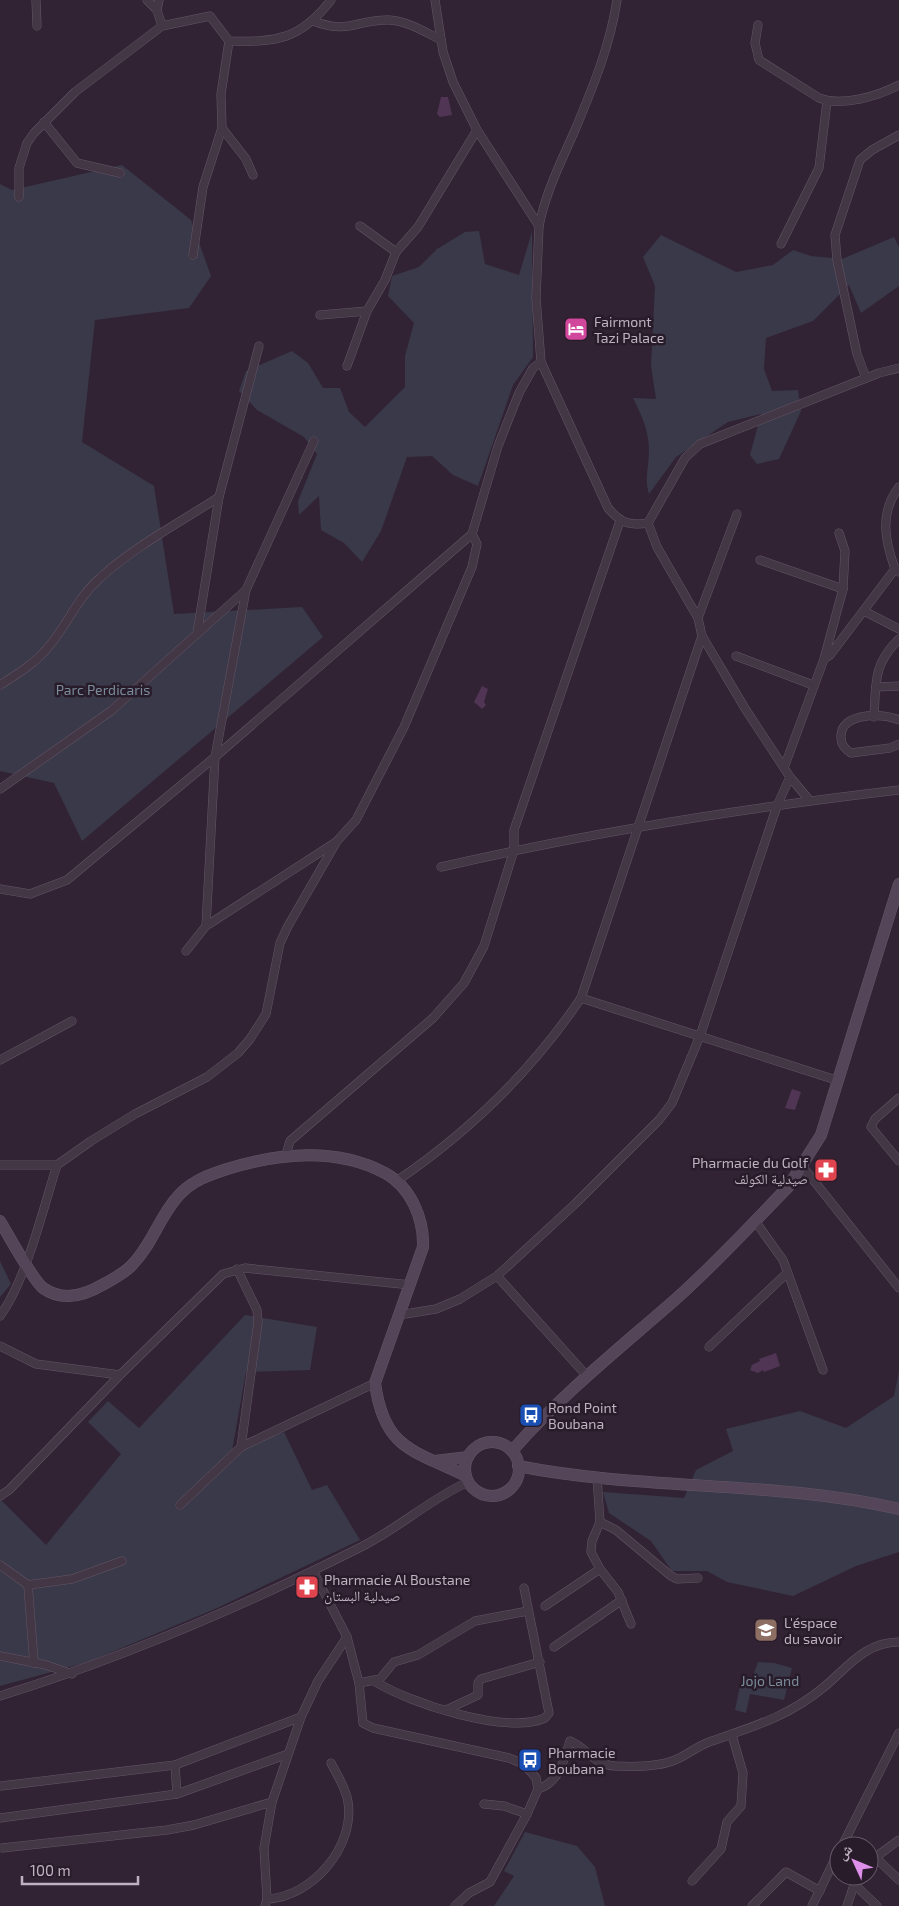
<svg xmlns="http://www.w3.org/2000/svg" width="899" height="1906" viewBox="0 0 899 1906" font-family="'Exo 2','Noto Naskh Arabic',sans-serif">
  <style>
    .green { fill: #39394a }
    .water { fill: #503555 }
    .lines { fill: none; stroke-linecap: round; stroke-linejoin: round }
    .street-casing { stroke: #645666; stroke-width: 9 }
    .secondary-casing { stroke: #645666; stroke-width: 12 }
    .street { stroke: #433645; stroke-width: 8 }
    .secondary { stroke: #554558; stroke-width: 11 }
    .labels { text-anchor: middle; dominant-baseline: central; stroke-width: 5; stroke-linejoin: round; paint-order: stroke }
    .poi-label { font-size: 14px; fill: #c0b1c2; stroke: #281b2a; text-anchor: start }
    .park-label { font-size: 14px; fill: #7a8b9a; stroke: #281b2a }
  </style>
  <rect width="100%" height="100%" fill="#312334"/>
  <g class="green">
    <polygon points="122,165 191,220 211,276 189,308 95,320 82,442 154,486 174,614 302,607 323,637 82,841 54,783 0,771 0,184 12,190"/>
    <polygon points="479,231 485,264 519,275 532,232 533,357 513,385 478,486 453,475 432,456 407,457 381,531 362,562 344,543 321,530 319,496 299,515 298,501 317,454 304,437 257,410 239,391 246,371 292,351 308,363 323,388 340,388 349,412 365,427 405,387 405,356 414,323 388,296 392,276 419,267 437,249 465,232"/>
    <path d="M661,235L736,272L773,265L793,250L811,256L842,259L894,237L899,247V286L861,313L849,285L813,321L766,338L764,369L772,391L798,390L801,411L779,459L757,464L750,455L761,414L728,422L676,457L649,494C644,478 649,467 649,451C649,431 642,416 633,398L656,399L651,366L655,286L643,257Z"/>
    <polygon points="0,1261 11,1284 0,1297"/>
    <polygon points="245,1315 317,1327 310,1370 246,1372 232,1451 284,1432 312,1490 327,1485 360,1540 215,1609 88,1662 0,1686 0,1499 46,1545 121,1454 88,1422 108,1401 139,1428"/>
    <polygon points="899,1371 899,1552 856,1566 793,1596 727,1582 707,1571 672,1571 651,1541 609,1513 603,1492 684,1498 696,1470 733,1451 726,1429 800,1411 846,1428 894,1396"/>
    <polygon points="758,1662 774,1663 792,1668 784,1700 750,1694 746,1713 735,1710 740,1686 749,1687"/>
    <polygon points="525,1832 577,1846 595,1867 605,1906 494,1906 514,1876 504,1871"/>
  </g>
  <g class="water">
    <polygon points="441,97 448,97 452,115 440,117 437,114"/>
    <polygon points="482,686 488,689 484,702 486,705 482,709 474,702"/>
    <polygon points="792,1089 801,1092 795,1110 785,1108"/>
    <polygon points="776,1353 780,1366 764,1372 763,1370 758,1373 750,1370 752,1365 760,1361 759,1359"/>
  </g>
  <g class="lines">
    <g class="street-casing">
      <g id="street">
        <polyline points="36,0 37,26"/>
        <polyline points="147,0 157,10 162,26"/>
        <path d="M435,0L443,52L453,82L477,130L539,226L536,298L541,362L608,508C621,523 629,526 648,523"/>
        <polyline points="157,10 159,0"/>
        <path d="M313,21C350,35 357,19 389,20C408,21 425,32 441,40"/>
        <path d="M758,25L755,43L759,60L819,98C842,107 878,96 899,85"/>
        <polyline points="44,122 77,163 120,173"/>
        <polyline points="222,128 246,159 253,175"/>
        <path d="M19,197V168L27,143L34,133L75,92L162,26L210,16L229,41C277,42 300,40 331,0"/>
        <polyline points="360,226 396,252"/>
        <path d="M539,226C546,191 561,162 575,130C593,87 610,46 617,0"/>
        <polyline points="781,244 819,168 827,101"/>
        <polyline points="193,255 203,187 222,128 221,94 229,41"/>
        <polyline points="320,315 367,311"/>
        <polyline points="347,366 367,311 385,280 396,252 418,227 477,130"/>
        <polyline points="866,378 857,354 837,260 835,235 860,160 872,150 899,135"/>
        <path d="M899,487C879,513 885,541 895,569L899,572"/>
        <polyline points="760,560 843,589"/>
        <polyline points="864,611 899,629"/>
        <polyline points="698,618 737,514"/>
        <polyline points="197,634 219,497 259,346"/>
        <polyline points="736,656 813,685"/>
        <polyline points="824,659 830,655 895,569"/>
        <path d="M0,685C19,673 37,662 50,645C68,623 78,597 100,578C135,546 179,523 219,497"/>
        <polyline points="876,687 899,686"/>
        <path d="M874,717C876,683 873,664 899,639"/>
        <path d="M899,720C882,712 840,713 841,737C841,745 845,749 851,753L890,748L899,744"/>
        <polyline points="785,765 824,659 843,589 845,551 839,533"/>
        <polyline points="0,789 111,711 246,590"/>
        <polyline points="810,801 790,777 746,710 702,636 698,618 657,547 648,523 685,458 700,444 879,373 899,368"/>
        <path d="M441,867C592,832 745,808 899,790"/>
        <polyline points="0,889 30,894 67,880 215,757 472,534 498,446 519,393 533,368 541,362"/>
        <polyline points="206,926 215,757 246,590 314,441"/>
        <polyline points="186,951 206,926 336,842"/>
        <polyline points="581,998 839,1081"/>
        <polyline points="0,1060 72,1021"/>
        <polyline points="899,1098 875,1119 871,1127 899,1161"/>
        <polyline points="286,1155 290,1141 433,1018 464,983 484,946 514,850 514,830 620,521"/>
        <polyline points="0,1165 57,1165 91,1141 135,1114 207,1077 238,1053 250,1039 266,1014 280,943 288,926 337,841 356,820 404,727 472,567 477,544 472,534"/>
        <polyline points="803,1167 899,1288"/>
        <path d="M398,1180C471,1130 531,1072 581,998L702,636"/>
        <polyline points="755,1221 783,1260 823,1370"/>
        <polyline points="237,1269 257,1310 258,1322 241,1447"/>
        <polyline points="497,1276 586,1375"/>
        <polyline points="399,1315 436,1309 460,1299 497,1276 575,1204 659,1120 672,1103 700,1036 777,806 790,777"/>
        <path d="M0,1316C26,1281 43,1209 57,1165"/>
        <polyline points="0,1346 36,1364 120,1375"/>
        <polyline points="709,1347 787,1273"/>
        <polyline points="597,1477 600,1522 592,1541 591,1552 600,1569 618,1592 631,1624"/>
        <polyline points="0,1496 9,1490 120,1375 223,1274 245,1268 411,1285"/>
        <polyline points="180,1505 241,1447 375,1383"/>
        <polyline points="600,1522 616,1530 671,1576 677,1579 698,1578"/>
        <polyline points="0,1565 28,1585 72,1579 122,1561"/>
        <polyline points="313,1571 347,1637 359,1683 363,1723 373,1728 509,1758 524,1764 536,1778 538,1789 527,1814 490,1882 469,1893 455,1906"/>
        <polyline points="28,1585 34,1663"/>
        <polyline points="545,1606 600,1569"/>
        <polyline points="554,1647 622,1600"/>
        <polyline points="0,1656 46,1665 72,1674"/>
        <path d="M374,1681C409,1703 506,1735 545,1718L549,1713L524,1588"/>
        <polyline points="359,1683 380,1679 394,1662 418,1655 475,1621 528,1611"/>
        <path d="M0,1696C125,1657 244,1606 361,1547C399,1528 430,1499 468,1482"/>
        <polyline points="446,1710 478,1695 478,1683 481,1679 540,1662"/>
        <polyline points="175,1765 177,1794"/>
        <polyline points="1,1786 175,1765 301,1717"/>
        <path d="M538,1789C559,1783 564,1760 570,1741C587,1748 592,1764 615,1766C634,1767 658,1767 675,1760C687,1755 696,1747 709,1742C752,1727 788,1717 824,1687C848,1667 865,1642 899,1642"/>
        <polyline points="484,1804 504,1806 527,1814"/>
        <polyline points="0,1818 177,1794 288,1754"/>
        <polyline points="842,1846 899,1733"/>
        <polyline points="2,1848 167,1830 194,1825 272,1802"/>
        <polyline points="875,1857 899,1880"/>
        <polyline points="869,1862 899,1840"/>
        <polyline points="692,1881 721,1849 727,1822 741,1806 743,1773 732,1735"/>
        <polyline points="854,1884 877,1906"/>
        <path d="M267,1899C312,1897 355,1847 348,1802C346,1788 337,1775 331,1763"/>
        <polyline points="265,1906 267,1899 264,1848 272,1802 301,1717 318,1681 347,1637"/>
        <polyline points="752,1906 786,1872 820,1891"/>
        <polyline points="812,1906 839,1851"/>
        <polyline points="847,1906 857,1876"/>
      </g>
    </g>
    <g class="secondary-casing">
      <g id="secondary">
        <path d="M0,1221C9,1236 32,1279 43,1288C50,1293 60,1296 68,1296C81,1296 92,1291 104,1284C113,1279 125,1273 132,1265C153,1244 160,1214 181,1193C194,1180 209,1175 227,1169C279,1153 336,1147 385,1173C411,1187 424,1219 423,1247L375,1383C384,1450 414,1450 466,1476"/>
        <circle cx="492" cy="1469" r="27"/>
        <path d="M512,1451C562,1394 620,1348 677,1298C716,1263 752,1224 788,1187L821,1135L899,884"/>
        <polyline points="435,1461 468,1457"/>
        <path d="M518,1466C644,1491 774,1480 899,1509"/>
      </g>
    </g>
    <use href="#street" class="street"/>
    <use href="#secondary" class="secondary"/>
  </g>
  <defs>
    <g id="hotel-square" transform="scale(1.25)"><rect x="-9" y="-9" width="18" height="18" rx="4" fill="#d1479c" stroke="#281b2a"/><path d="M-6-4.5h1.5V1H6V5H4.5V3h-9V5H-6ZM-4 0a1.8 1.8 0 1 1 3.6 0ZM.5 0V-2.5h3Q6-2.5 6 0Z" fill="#fff"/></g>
    <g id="pharmacy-square" transform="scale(1.25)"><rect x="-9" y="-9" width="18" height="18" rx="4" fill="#e0444e" stroke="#281b2a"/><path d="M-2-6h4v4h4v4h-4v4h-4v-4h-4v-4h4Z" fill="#fff"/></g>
    <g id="bus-square" transform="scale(1.25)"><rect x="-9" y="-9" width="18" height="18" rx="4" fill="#1a4fb4" stroke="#281b2a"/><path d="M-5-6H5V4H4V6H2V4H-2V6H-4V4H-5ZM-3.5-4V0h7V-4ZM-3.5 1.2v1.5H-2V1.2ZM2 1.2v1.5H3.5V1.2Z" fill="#fff"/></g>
    <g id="school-square" transform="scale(1.25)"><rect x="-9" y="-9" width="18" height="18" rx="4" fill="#8d6e63" stroke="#281b2a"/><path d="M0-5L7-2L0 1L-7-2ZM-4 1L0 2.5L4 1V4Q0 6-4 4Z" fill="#fff"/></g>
  </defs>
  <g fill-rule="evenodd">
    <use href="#hotel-square" x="576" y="329"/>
    <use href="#pharmacy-square" x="826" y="1170"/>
    <use href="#bus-square" x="531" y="1415"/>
    <use href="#pharmacy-square" x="307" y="1587"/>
    <use href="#school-square" x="766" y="1630"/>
    <use href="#bus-square" x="530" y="1760"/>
  </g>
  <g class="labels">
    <g class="poi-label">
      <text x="594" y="321">Fairmont<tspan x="594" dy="16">Tazi Palace</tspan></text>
      <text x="808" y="1162" text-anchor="end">Pharmacie du Golf<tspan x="808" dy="16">صيدلية الكولف</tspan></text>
      <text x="548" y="1407">Rond Point<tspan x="548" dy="16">Boubana</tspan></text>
      <text x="324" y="1579">Pharmacie Al Boustane<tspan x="324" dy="16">صيدلية البستان</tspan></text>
      <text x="784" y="1622">L'éspace<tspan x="784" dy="16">du savoir</tspan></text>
      <text x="548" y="1752">Pharmacie<tspan x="548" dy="16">Boubana</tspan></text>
    </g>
    <g class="park-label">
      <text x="103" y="689">Parc Perdicaris</text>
      <text x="770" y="1680">Jojo Land</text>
    </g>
  </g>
  <g transform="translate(854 1861) rotate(314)"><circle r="24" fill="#281b2a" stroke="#655767"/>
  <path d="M0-4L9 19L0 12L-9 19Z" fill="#dd8fe9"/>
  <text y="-8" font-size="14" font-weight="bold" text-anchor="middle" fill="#c0b1c2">ش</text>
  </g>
  <path d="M22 1876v8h116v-8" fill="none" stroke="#c0b1c2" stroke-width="2.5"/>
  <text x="30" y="1876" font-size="15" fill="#c0b1c2" stroke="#281b2a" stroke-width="4" paint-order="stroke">100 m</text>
</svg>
